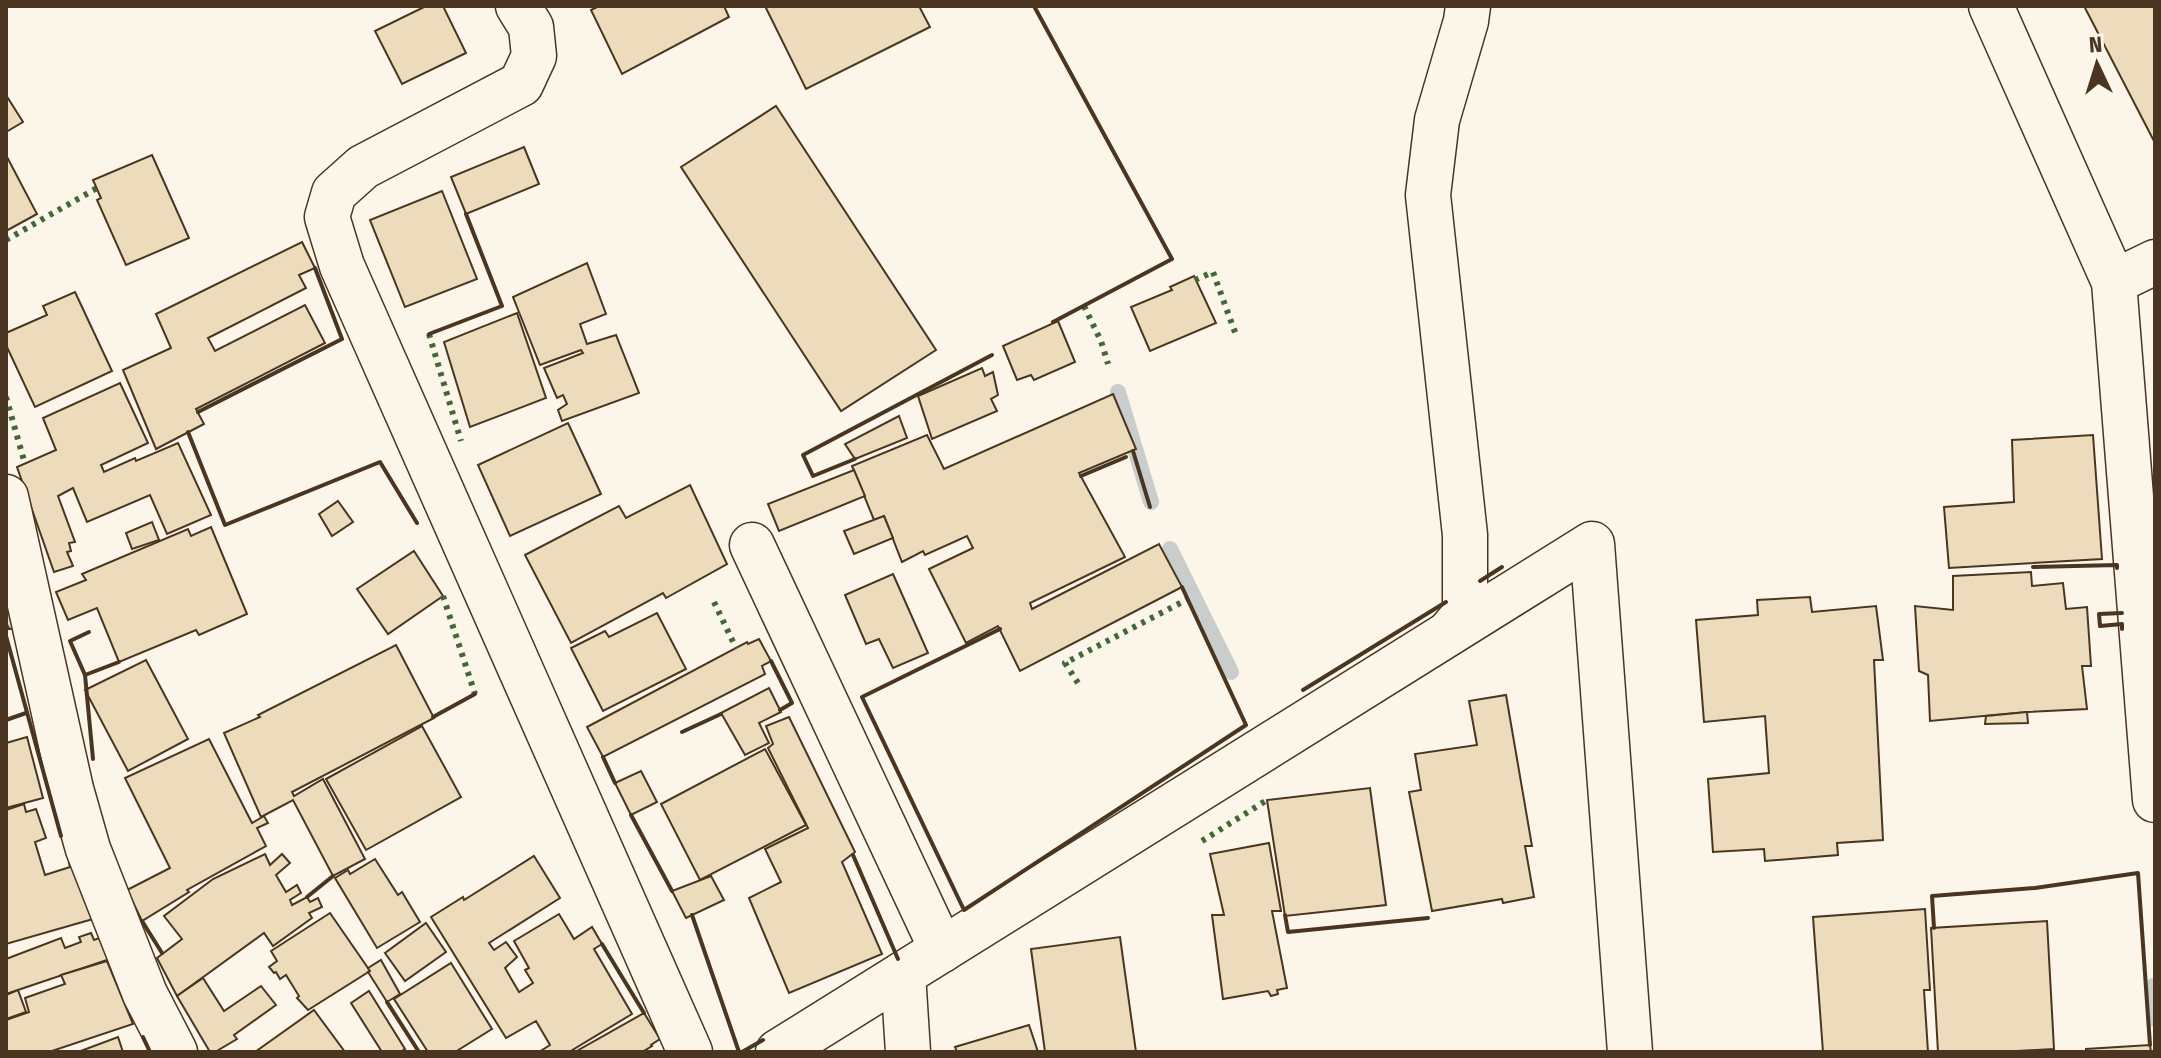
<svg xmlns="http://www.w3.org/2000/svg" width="2161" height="1058" viewBox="0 0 2161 1058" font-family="'Fira Sans Condensed',sans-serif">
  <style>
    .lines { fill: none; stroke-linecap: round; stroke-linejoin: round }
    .stream { stroke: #c9cecd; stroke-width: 16 }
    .building { fill: #ecdcbc; stroke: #4a3520; stroke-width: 2 }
    .minor-casing { stroke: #4a3520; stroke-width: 47 }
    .minor { stroke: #fbf6e9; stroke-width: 44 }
    .hedge { stroke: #436837; stroke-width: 6; stroke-dasharray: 4 6; stroke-linecap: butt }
    .wall { stroke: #4a3520; stroke-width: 4 }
  </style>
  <rect width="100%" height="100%" fill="#fbf6e9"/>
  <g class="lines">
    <g class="stream">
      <polyline points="1118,392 1151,502"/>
      <polyline points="1170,549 1231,672"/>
      <polyline points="2153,986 2155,1019"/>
    </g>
  </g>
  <g class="building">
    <polygon points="426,6 443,6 466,53 402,84 375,31"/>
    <polygon points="599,6 724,6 729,17 622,74 591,10"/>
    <polygon points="765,6 919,6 930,27 806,89"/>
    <polygon points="2084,6 2155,6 2155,143"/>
    <polygon points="6,95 23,122 6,132"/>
    <polygon points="776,106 936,350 841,411 681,167"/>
    <polygon points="524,147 539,184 466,214 451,177"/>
    <polygon points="6,155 37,214 6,231"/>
    <polygon points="152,155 189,238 126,265 97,200 101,198 93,180"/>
    <polygon points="442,191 477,279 405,307 370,220"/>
    <polygon points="302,242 315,268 299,275 306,288 208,338 215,351 305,305 325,343 196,409 204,424 156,449 123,370 171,348 156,314"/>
    <polygon points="587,263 606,314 580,324 587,344 616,335 639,393 562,421 558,410 567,404 563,395 557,398 544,368 583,353 581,350 540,365 513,297"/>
    <polygon points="1194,276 1216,323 1150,351 1131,307 1172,290 1170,287"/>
    <polygon points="75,292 112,371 35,407 6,345 6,333 47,315 43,306"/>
    <polygon points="517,313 546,398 470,427 444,342"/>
    <polygon points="1058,321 1075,362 1034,380 1031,375 1017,380 1003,346"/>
    <polygon points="982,368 985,376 993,372 998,395 991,399 997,411 932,439 918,396"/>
    <polygon points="120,383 148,443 101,465 104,472 135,458 136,461 178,443 211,515 167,534 150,495 87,522 73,488 58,496 75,542 69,543 71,551 67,552 73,566 54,572 17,467 56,450 43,418"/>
    <polygon points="1113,394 1136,449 1079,473 1125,557 1030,603 1032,609 1159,544 1182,587 1020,671 998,626 966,643 929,569 973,548 967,536 925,555 923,551 902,562 884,516 874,520 852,466 927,435 944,469"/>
    <polygon points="899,416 907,438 855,459 845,444"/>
    <polygon points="568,423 601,494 510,536 478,465"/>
    <polygon points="2093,435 2102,559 1949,568 1944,507 2014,502 2012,440"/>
    <polygon points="854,470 865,496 779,531 768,504"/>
    <polygon points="690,485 727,564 666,598 663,593 571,643 525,555 619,506 626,518"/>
    <polygon points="338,501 353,522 332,536 319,514"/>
    <polygon points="884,516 893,538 854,554 844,531"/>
    <polygon points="152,522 159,540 132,549 126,533"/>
    <polygon points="211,527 247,614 199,635 196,630 119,662 97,608 68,620 56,592 86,580 82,574 188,529 191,536"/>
    <polygon points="414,551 443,596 388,634 357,589"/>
    <polygon points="2031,572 2032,586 2063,583 2066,609 2087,607 2091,666 2082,666 2087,709 2027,712 1930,721 1928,675 1919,671 1915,606 1953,610 1953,576"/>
    <polygon points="893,574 928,653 893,668 879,639 866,644 845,595"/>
    <polygon points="1810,597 1812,612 1876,606 1883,660 1874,660 1883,840 1837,843 1838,855 1765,861 1764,849 1713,852 1708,779 1769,773 1765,716 1704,722 1696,620 1758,615 1757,600"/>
    <polygon points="6,598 25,626 9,629 6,622"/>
    <polygon points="657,613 686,669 603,711 571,648 605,631 609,637"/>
    <polygon points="759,639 771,661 762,666 765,674 603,757 587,727 747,642 748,644"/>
    <polygon points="396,645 434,718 292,792 294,796 323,779 365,859 333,876 293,800 261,817 224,733 260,717 258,715"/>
    <polygon points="146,660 188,739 128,771 85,690"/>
    <polygon points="769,688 781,712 759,723 769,743 745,755 721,713"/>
    <polygon points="1506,695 1532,846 1525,846 1534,897 1503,903 1502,899 1432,911 1409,792 1421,790 1415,754 1477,745 1469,701"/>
    <polygon points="2027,712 2028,723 1985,724 1986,716"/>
    <polygon points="789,717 855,852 842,862 882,954 789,993 749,898 781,882 765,849 808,828 768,748 773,744 766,726"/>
    <polygon points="422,726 461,797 366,850 326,779"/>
    <polygon points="27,737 43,798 6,808 6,743"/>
    <polygon points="209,739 252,823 264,816 268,823 257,828 266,846 187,890 189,892 142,921 127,890 170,868 125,778"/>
    <polygon points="765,749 806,825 700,880 661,804"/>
    <polygon points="641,771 657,802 631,815 615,783"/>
    <polygon points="1370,788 1386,905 1285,916 1267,800"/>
    <polygon points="24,804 26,812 36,809 46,838 35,842 45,875 70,867 69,863 77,860 93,919 6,944 6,810"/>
    <polygon points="1269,843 1281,911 1272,911 1287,988 1277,990 1278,994 1271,996 1268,991 1223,999 1212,915 1224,915 1210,854"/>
    <polygon points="265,854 270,865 282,854 290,863 276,875 286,892 297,885 301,893 290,900 292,905 307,897 310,902 318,898 322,907 309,913 312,918 273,946 264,933 177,996 157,958 182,939 164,916 213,879"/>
    <polygon points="534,856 560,898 489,943 494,950 506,942 517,957 505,968 519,992 533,983 525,970 529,968 514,941 559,914 574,939 592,927 602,944 594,949 632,1014 569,1052 539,1052 550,1045 536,1021 506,1038 431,917 463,897 464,900"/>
    <polygon points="375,859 398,895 402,892 420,922 377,948 335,878 348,870 350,874"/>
    <polygon points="711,876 724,900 686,918 672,891"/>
    <polygon points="1925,909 1930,990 1924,990 1928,1052 1823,1052 1813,917"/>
    <polygon points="330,913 370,971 308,1010 297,998 299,996 286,975 280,979 276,972 274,973 269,967 277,961 271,951"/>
    <polygon points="2047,921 2054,1049 2000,1052 1938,1052 1931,928"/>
    <polygon points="426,923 446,952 405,981 385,953"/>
    <polygon points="91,933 94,940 102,937 110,959 6,994 6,959 61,938 65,948 81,942 79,937"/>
    <polygon points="1120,937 1136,1052 1045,1052 1031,949"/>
    <polygon points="381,960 400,994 387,1002 368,972 370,971 368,968"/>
    <polygon points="107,961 133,1024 49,1052 6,1052 6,1020 29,1012 25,998 65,984 61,975"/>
    <polygon points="451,963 492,1029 455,1052 428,1052 394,999"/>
    <polygon points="203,978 224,1011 261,986 276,1005 234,1035 237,1039 215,1052 210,1052 177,996"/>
    <polygon points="18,990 26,1012 6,1019 6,995"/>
    <polygon points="369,991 405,1049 400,1052 382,1052 351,1003"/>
    <polygon points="314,1010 345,1052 255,1052"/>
    <polygon points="644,1013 660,1039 651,1045 652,1046 642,1052 575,1052"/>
    <polygon points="1029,1025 1038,1052 957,1052 955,1047"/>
    <polygon points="118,1037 123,1052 78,1052"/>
    <polygon points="2150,1045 2151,1052 2086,1052 2086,1049"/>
  </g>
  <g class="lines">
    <g class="minor-casing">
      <g id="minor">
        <polyline points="518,6 531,27 534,56 521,84 363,167 334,193 327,217 342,266 690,1052"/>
        <polyline points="1991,6 2114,282 2155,800"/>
        <polyline points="2114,282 2155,262"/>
        <polyline points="6,497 71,789 88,849 145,994 175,1052"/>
        <polyline points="752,545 942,950"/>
        <polyline points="1449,633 1465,614 1465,535 1428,195 1437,120 1466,21 1468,6"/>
        <polyline points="903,974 908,1052"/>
        <polyline points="778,1052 1592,544 1630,1052"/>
      </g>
    </g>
    <use href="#minor" class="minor"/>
    <g class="hedge">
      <polyline points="6,240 97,188"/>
      <polyline points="1195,280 1213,272 1236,335"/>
      <polyline points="1084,306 1101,341 1108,364"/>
      <polyline points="429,334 461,441"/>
      <polyline points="6,397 25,464"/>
      <polyline points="443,596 475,694"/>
      <polyline points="714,602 736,648"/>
      <polyline points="1078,683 1065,663 1188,599"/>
      <polyline points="1202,841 1267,800"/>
    </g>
    <g class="wall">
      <polyline points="749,6 750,6"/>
      <polyline points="1034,6 1172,259 1053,322"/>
      <polyline points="429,334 502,306 466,214"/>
      <polyline points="198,412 342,339 315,268"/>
      <polyline points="188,432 225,525 380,462 417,523"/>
      <polyline points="1133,451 1150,507"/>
      <polyline points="855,459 813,476 803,455 992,355"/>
      <polyline points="1081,476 1126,457"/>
      <polyline points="2033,567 2117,565 2117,568"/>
      <polyline points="1480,581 1502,567"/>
      <polyline points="2122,613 2099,614 2100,626 2122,624 2122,629"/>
      <polyline points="1000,629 862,697 964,910 1246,725 1182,587"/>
      <polyline points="89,632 70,641 85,675 93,759"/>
      <polyline points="6,636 61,836"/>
      <polyline points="771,661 792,703 780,710"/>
      <polyline points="85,675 119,662"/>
      <polyline points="1303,690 1446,602"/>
      <polyline points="433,717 475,694"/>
      <polyline points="6,720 26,713"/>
      <polyline points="682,732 721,714"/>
      <polyline points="603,757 615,783"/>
      <polyline points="631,815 672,891"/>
      <polyline points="853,855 898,959"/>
      <polyline points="307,897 333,876"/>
      <polyline points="692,915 739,1052"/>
      <polyline points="1285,915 1288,932 1428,918"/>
      <polyline points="142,921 162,953"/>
      <polyline points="1934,928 1932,896 2035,888 2138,873 2150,1045"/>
      <polyline points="602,944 644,1013"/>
      <polyline points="387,1002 419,1052"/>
      <polyline points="143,1037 150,1052"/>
      <polyline points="742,1052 763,1040"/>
    </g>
  </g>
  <rect width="2161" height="1058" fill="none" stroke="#4a3520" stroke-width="16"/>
  <g transform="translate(2097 64) rotate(356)" stroke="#fbf6e9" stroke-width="6" paint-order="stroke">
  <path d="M0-6L14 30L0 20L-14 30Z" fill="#4a3520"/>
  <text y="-12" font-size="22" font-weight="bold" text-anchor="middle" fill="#4a3520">N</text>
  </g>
</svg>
